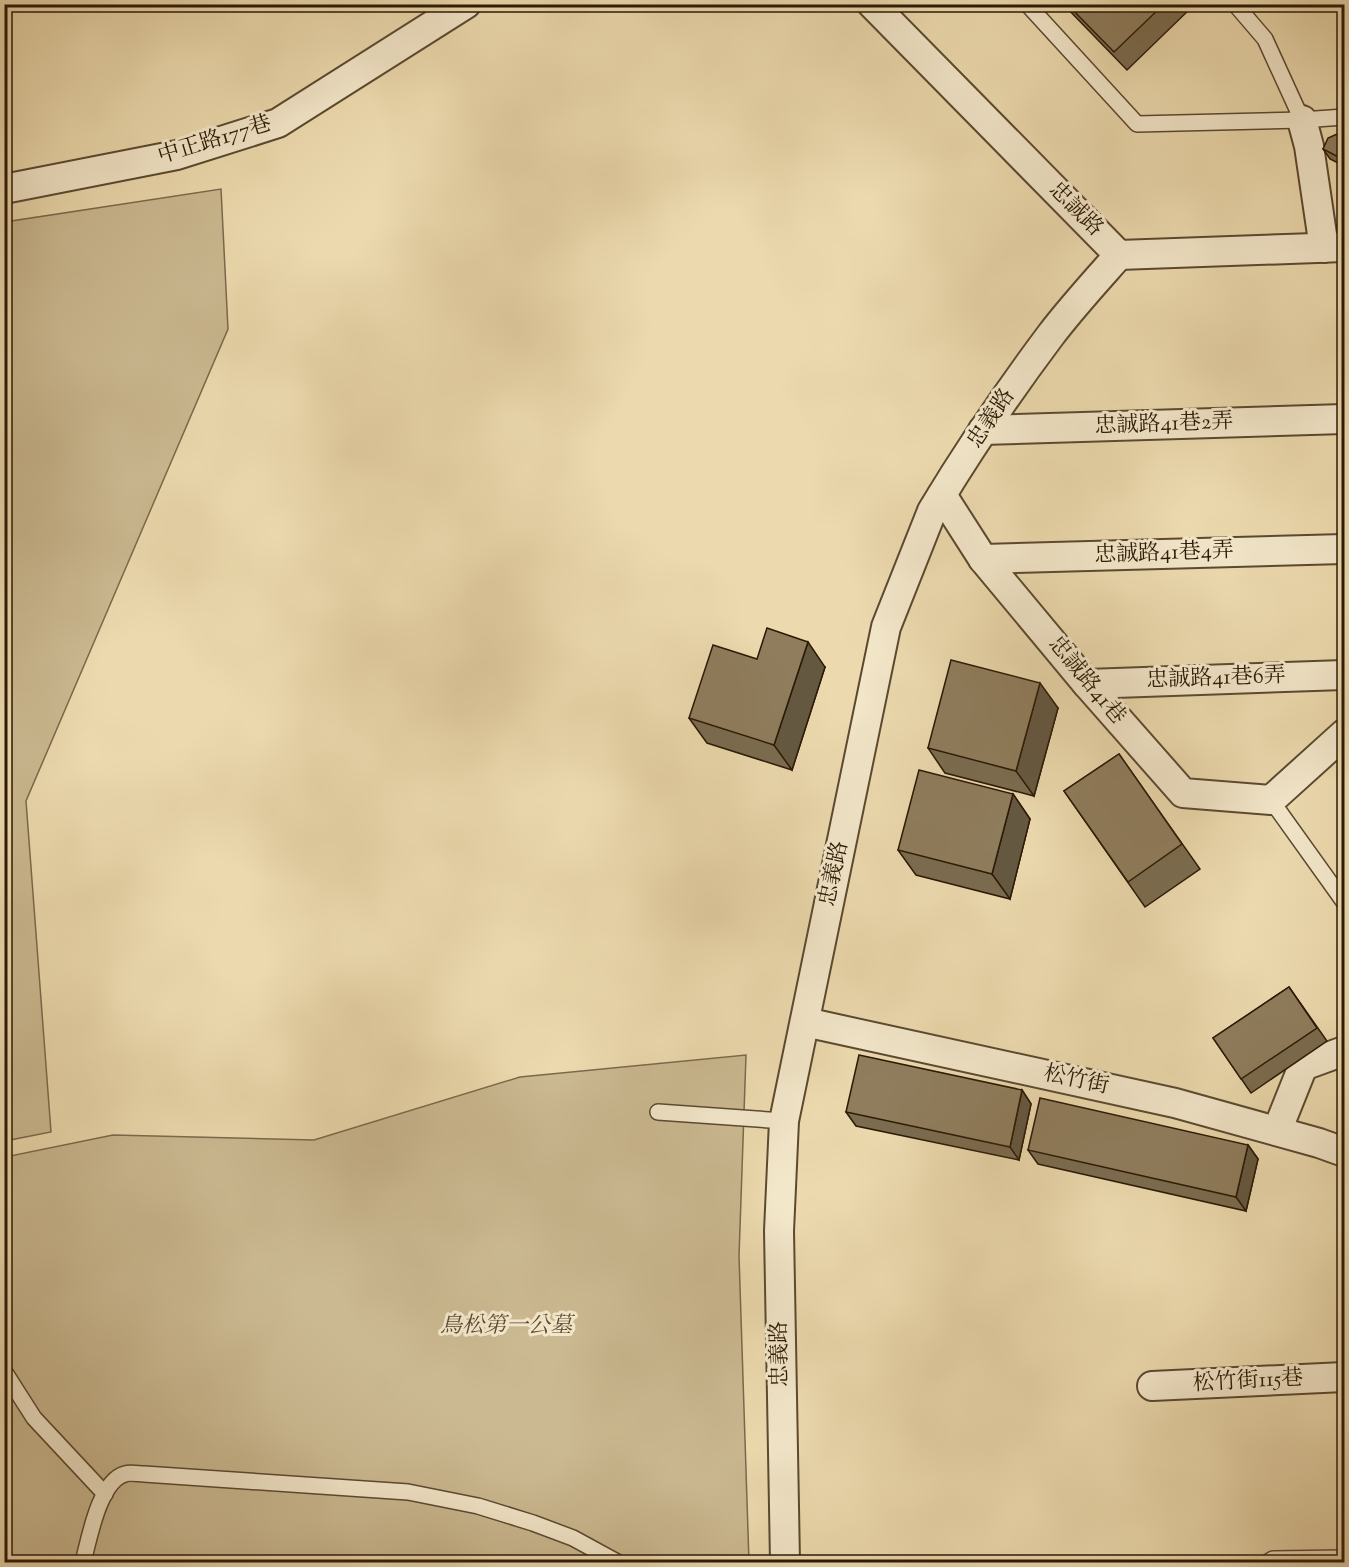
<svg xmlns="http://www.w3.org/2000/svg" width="1349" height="1567" viewBox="0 0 1349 1567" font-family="'Sorts Mill Goudy','Noto Serif TC',serif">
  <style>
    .green { fill: #cbb991; stroke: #7b694c; stroke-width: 1.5 }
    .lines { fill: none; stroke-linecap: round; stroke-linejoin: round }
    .lane-casing { stroke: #5b4930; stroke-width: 18 }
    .street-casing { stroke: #5b4930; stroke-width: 32 }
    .lane { stroke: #f3e7ca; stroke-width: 15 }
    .street { stroke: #f3e7ca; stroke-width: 28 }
    .wall { fill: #7b6c50; stroke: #2b1906; stroke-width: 1.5 }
    .shaded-wall { fill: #645841; stroke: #2b1906; stroke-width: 1.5 }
    .building { fill: #8f7d5d; stroke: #2b1906; stroke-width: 1.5 }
    .labels { text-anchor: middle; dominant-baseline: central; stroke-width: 6; stroke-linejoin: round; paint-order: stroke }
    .street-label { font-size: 22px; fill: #2b1906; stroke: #f3e7ca }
    .park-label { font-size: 22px; font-style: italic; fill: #5b4930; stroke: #f3e7ca }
  </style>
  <rect width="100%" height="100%" fill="#ecdaae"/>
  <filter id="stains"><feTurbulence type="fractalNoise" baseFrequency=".00333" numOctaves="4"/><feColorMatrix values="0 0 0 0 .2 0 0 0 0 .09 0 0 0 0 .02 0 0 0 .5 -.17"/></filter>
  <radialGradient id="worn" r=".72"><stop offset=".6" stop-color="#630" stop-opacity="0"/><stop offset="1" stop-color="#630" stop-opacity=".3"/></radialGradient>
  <g class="green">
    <polygon points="221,189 228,329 26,801 51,1132 5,1141 5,222"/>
    <polygon points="746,1055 739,1256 749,1562 5,1562 5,1157 113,1135 314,1140 520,1077"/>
  </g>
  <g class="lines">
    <g class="lane-casing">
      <g id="lane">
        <polyline points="1027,4 1137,124 1302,120 1344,117"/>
        <polyline points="1235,4 1265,39 1302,120"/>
        <polyline points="1271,800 1344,902"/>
        <polyline points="658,1112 784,1121"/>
        <polyline points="4,1371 34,1418 105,1494"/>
        <path d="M83,1562C89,1540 99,1481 125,1474C130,1472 139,1474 144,1474L408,1492L478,1506L533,1523L573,1538L617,1562"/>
        <polyline points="1268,1562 1273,1559 1344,1558"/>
      </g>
    </g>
    <g class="street-casing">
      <g id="street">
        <polyline points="872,4 1119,255 1344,247"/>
        <polyline points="1302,120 1309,146 1324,248"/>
        <polyline points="4,189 177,155 278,123 466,4"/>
        <polyline points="983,430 1344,419"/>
        <polyline points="942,495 983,559 1087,684 1183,793 1271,800 1344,734"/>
        <polyline points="983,559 1344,549"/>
        <polyline points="1087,684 1344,675"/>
        <polyline points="805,1022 1175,1103 1319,1143 1344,1152"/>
        <polyline points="1277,1131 1303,1066 1344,1051"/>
        <polyline points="1152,1386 1344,1377"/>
        <path d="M785,1562L779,1231L784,1121L886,627L932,511C968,451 1008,392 1050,336C1072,307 1096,281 1119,255"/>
      </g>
    </g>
    <use href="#lane" class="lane"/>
    <use href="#street" class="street"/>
  </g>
  <g class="wall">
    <polygon points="1063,4 1190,4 1192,7 1127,70"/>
    <polygon points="1344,131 1344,166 1330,159 1323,149"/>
    <polygon points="757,659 825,667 792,770 707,743 689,718"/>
    <polygon points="1058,708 1034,796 945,773 928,748"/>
    <polygon points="1119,754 1200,869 1145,907 1064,791"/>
    <polygon points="1013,794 1030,819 1010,899 916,875 898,850"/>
    <polygon points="1289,987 1327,1041 1251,1093 1213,1038"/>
    <polygon points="1022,1090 1031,1104 1019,1160 856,1126 846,1112"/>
    <polygon points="1248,1145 1258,1159 1246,1211 1038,1164 1028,1150"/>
  </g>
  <g class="shaded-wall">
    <polygon points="808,642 825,667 792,770 774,745"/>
    <polygon points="1040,683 1058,708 1034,796 1016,771"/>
    <polygon points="1013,794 1030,819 1010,899 992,874"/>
    <polygon points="1022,1090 1031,1104 1019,1160 1010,1147"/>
    <polygon points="1248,1145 1258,1159 1246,1211 1236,1197"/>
  </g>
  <g class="building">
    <polygon points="1067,4 1164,4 1114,52"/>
    <polygon points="1344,131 1344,160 1323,149 1328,138"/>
    <polygon points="767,628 808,642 774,745 689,718 713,645 757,659"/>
    <polygon points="951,660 1040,683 1016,771 928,748"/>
    <polygon points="1119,754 1182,844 1128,882 1064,791"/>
    <polygon points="919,770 1013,794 992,874 898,850"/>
    <polygon points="1289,987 1317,1028 1241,1079 1213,1038"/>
    <polygon points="859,1055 1022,1090 1010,1147 846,1112"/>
    <polygon points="1040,1098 1248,1145 1236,1197 1028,1150"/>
  </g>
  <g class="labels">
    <g class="street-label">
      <text transform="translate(215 141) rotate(-17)">中正路177巷</text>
      <text transform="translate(1075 210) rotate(45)">忠誠路</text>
      <text transform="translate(992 419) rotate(-56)">忠義路</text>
      <text transform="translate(1164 425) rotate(-2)">忠誠路41巷2弄</text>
      <text transform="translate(1164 554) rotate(-2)">忠誠路41巷4弄</text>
      <text transform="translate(1216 679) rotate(-2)">忠誠路41巷6弄</text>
      <text transform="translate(1086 681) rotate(50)">忠誠路41巷</text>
      <text transform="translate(835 874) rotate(-78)">忠義路</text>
      <text transform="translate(1076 1081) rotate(12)">松竹街</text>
      <text transform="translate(781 1354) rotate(-91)">忠義路</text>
      <text transform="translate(1248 1382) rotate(-3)">松竹街115巷</text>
    </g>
    <g class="park-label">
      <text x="506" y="1327">鳥松第一公墓</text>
    </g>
  </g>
  <rect width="1349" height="1567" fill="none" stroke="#ecdaae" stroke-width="24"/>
  <rect x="6" y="6" width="1337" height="1555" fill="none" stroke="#2b1906" stroke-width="3"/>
  <rect x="12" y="12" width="1325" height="1543" fill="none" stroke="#2b1906" stroke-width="1.5"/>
  <rect width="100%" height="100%" filter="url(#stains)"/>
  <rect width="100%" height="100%" fill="url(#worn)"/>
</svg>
